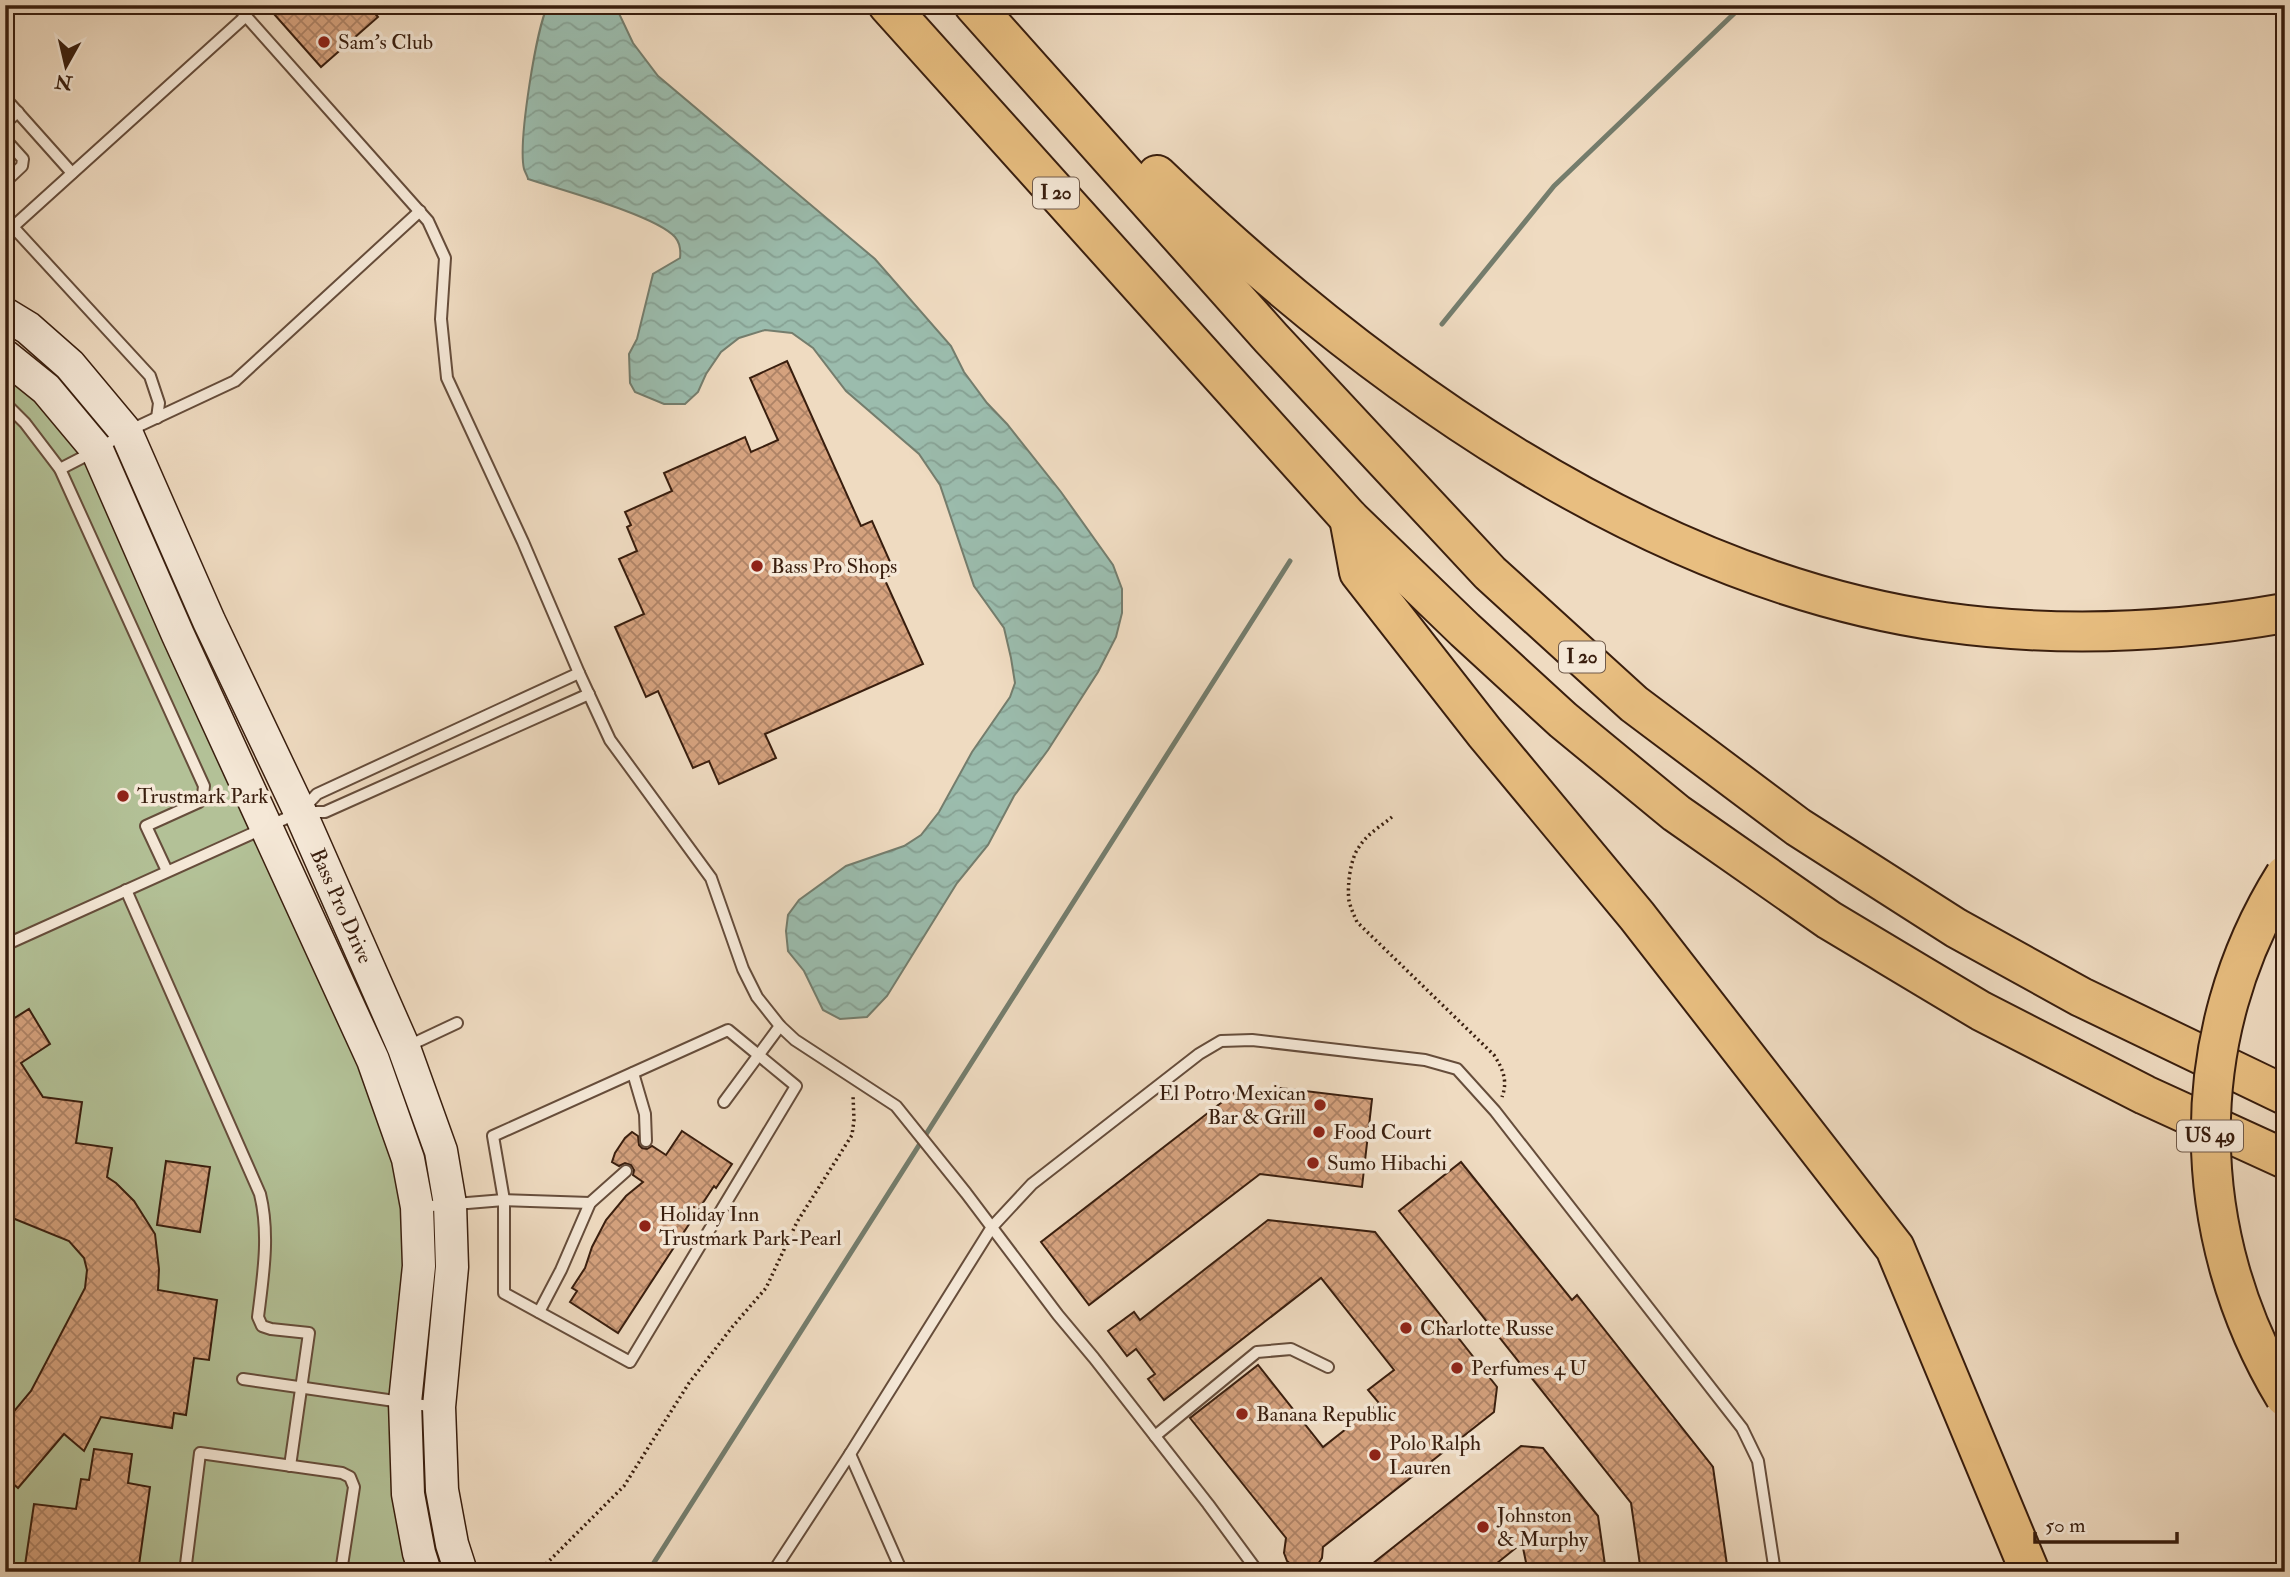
<svg xmlns="http://www.w3.org/2000/svg" width="2290" height="1577" viewBox="0 0 2290 1577" font-family="'IM FELL Double Pica',serif">
  <style>
    .pitch { fill: #b3c197; stroke: #767052; stroke-width: 2 }
    .water { fill: url(#water-waves); stroke: #747d6d; stroke-width: 2 }
    .lines { fill: none; stroke-linecap: round; stroke-linejoin: round }
    .stream { stroke: #747d6d; stroke-width: 5 }
    .building { fill: url(#building-cross-hatch); stroke: #391e0e; stroke-width: 2 }
    .lane-casing { stroke: #664d3b; stroke-width: 14 }
    .secondary-casing { stroke: #391e0e; stroke-width: 35 }
    .highway-casing { stroke: #391e0e; stroke-width: 42 }
    .path { stroke: #391e0e; stroke-width: 3.5; stroke-dasharray: 2 3.5; stroke-linecap: butt }
    .lane { stroke: #f5e8d7; stroke-width: 10 }
    .secondary { stroke: #f5e8d7; stroke-width: 32 }
    .highway { stroke: #e8be80; stroke-width: 38 }
    .highway-bridge-casing { stroke: #391e0e; stroke-width: 42; stroke-linecap: butt }
    .highway-bridge { stroke: #e8be80; stroke-width: 38 }
    .poi-dot { fill: #8f2418; stroke: #f5e8d7; stroke-width: 2.5 }
    .labels { text-anchor: middle; dominant-baseline: central; stroke-width: 7; stroke-linejoin: round; paint-order: stroke }
    .shield { fill: #f5e8d7; stroke: #715b4a; stroke-width: 2 }
    .shield-label { font-size: 19px; font-weight: bold; fill: #391e0e }
    .poi-label { font-size: 21px; fill: #391e0e; stroke: #f5e8d7; text-anchor: start }
    .street-label { font-size: 21px; fill: #391e0e; stroke: #f5e8d7 }
  </style>
  <defs>
    <pattern id="water-waves" width="16" height="10" patternUnits="userSpaceOnUse" patternTransform="scale(1.75)"><rect width="16" height="10" fill="#9bbcad"/><path d="M0 5q4-4 8 0t8 0" fill="none" stroke="#86a194"/></pattern>
    <pattern id="building-cross-hatch" width="8" height="8" patternUnits="userSpaceOnUse" patternTransform="scale(1.75)"><rect width="8" height="8" fill="#d5a27e"/><path d="M0 0l8 8M0 8l8-8" fill="none" stroke="#ae8366"/></pattern>
  </defs>
  <rect width="100%" height="100%" fill="#efdbc1"/>
  <filter id="stains"><feTurbulence type="fractalNoise" baseFrequency=".00286" numOctaves="4"/><feColorMatrix values="0 0 0 0 .2 0 0 0 0 .09 0 0 0 0 .02 0 0 0 .5 -.17"/></filter>
  <radialGradient id="worn" r=".72"><stop offset=".6" stop-color="#630" stop-opacity="0"/><stop offset="1" stop-color="#630" stop-opacity=".3"/></radialGradient>
  <path class="pitch" d="M5,370C47,404 69,431 96,477L385,1115L402,1167L415,1572H5Z"/>
  <path class="water" d="M548,5H615L633,43L658,76L875,259L951,346L964,372L987,403L1007,424L1061,492L1113,565L1122,589V613L1116,637L1098,672L1048,750L1014,796L988,845L957,883L887,996L867,1017L840,1019L823,1010L804,971L788,951L786,931L788,915L799,900L846,866L904,846L921,835L939,812L972,752L1010,697L1015,683L1011,658L1004,628L974,586L940,485L919,454L846,391L813,348L792,333L765,330L739,338L721,352L706,374L698,392L685,404H664L635,392L630,383L629,354L637,339L653,274L680,258C681,250 680,243 675,237C655,215 561,190 528,179C528,177 524,170 524,169C518,142 536,29 548,5Z"/>
  <g class="lines">
    <g class="stream">
      <polyline points="1442,324 1554,186 1743,5"/>
      <polyline points="648,1572 1290,561"/>
    </g>
  </g>
  <g class="building">
    <polygon points="266,5 368,5 378,17 321,67"/>
    <polygon points="787,361 861,526 872,521 895,573 884,578 923,664 765,734 776,758 719,784 709,761 693,768 658,691 646,697 615,627 644,614 619,559 637,551 627,527 631,525 625,512 672,491 664,473 745,437 751,452 778,440 750,378"/>
    <polygon points="29,1009 50,1044 21,1063 43,1097 82,1102 76,1143 112,1148 107,1177 116,1183 134,1201 155,1234 159,1269 158,1290 217,1300 209,1360 194,1358 186,1415 174,1413 172,1428 101,1417 84,1451 64,1434 18,1488 5,1477 5,1422 31,1391 85,1288 87,1270 84,1258 69,1241 5,1215 5,1024"/>
    <polygon points="1280,1088 1372,1099 1362,1187 1260,1174 1089,1305 1041,1242 1235,1092 1279,1097"/>
    <polygon points="682,1131 732,1164 716,1188 714,1186 618,1333 570,1302 577,1291 572,1288 585,1268 592,1247 606,1220 626,1196 643,1182 633,1175 634,1170 631,1165 625,1163 619,1166 612,1162 615,1153 625,1138 632,1132 638,1136 639,1145 642,1148 647,1149 652,1146 666,1155"/>
    <polygon points="166,1161 210,1167 200,1232 157,1225"/>
    <polygon points="1461,1162 1572,1300 1577,1295 1713,1467 1728,1572 1641,1572 1631,1503 1399,1211"/>
    <polygon points="1268,1220 1375,1232 1497,1387 1494,1412 1323,1547 1322,1558 1318,1564 1305,1571 1298,1570 1287,1561 1284,1553 1286,1538 1190,1418 1258,1365 1323,1447 1379,1403 1368,1390 1394,1370 1321,1278 1164,1400 1148,1379 1155,1374 1136,1349 1127,1356 1108,1331 1134,1312 1140,1320"/>
    <polygon points="1521,1446 1543,1448 1598,1516 1606,1572 1528,1572 1522,1543 1486,1572 1362,1572"/>
    <polygon points="94,1449 132,1454 128,1483 150,1487 138,1572 24,1572 34,1504 76,1509 81,1479 89,1480"/>
  </g>
  <g class="lines">
    <g class="lane-casing">
      <g id="lane">
        <polyline points="236,5 428,221 445,258 441,319 447,378 523,542 579,673 610,740 711,878 743,969 757,997 780,1026 795,1040 896,1106 966,1193 1058,1315 1094,1358 1208,1504 1258,1572"/>
        <polyline points="5,98 72,173"/>
        <polyline points="5,123 18,112"/>
        <polyline points="5,139 23,159 22,166 5,182"/>
        <polyline points="13,227 150,376 159,403 157,418"/>
        <polyline points="5,234 246,16"/>
        <polyline points="5,403 25,423 60,469 204,786 203,795 199,802 146,826 167,871"/>
        <polyline points="60,469 97,450 126,432 235,381 420,211"/>
        <polyline points="303,809 317,794 579,673"/>
        <path d="M126,890L260,1194C270,1235 263,1276 258,1317L262,1326L271,1329L309,1333L290,1466"/>
        <polyline points="5,945 300,812 325,812 589,694"/>
        <polygon points="728,1030 796,1086 630,1362 504,1293 504,1200 493,1136"/>
        <polyline points="406,1047 457,1023"/>
        <polyline points="633,1073 645,1114 646,1141"/>
        <polyline points="724,1102 780,1026"/>
        <polyline points="419,1207 504,1200 590,1203"/>
        <polyline points="539,1312 561,1270 590,1203 626,1171"/>
        <polyline points="243,1379 436,1407"/>
        <polyline points="1155,1436 1257,1352 1291,1349 1328,1367"/>
        <polyline points="850,1454 902,1572"/>
        <polyline points="185,1572 200,1453 342,1473 350,1477 354,1487 341,1572"/>
        <polyline points="773,1572 850,1454 992,1227 1032,1184 1199,1054 1221,1041 1252,1040 1425,1060 1457,1069 1495,1111 1742,1428 1758,1461 1775,1572"/>
      </g>
    </g>
    <g class="secondary-casing">
      <g id="secondary">
        <polyline points="5,314 28,328 70,365 126,432 209,621 300,812 404,1048 441,1151 450,1204 452,1267 439,1407 442,1490 452,1544 461,1572"/>
        <polyline points="5,356 46,389 97,450 178,635 373,1060 408,1159 417,1207 419,1266 405,1402 408,1494 419,1553 425,1572"/>
      </g>
    </g>
    <g class="highway-casing">
      <g id="highway">
        <polyline points="888,5 1349,518 1465,630 1563,720 1676,813 1829,920 1981,1011 2145,1095 2285,1159"/>
        <polyline points="974,5 1271,338 1490,573 1634,704 1798,827 1956,928 2081,997 2285,1095"/>
        <path d="M1157,175C1369,379 1647,580 1944,622C2058,638 2172,633 2285,613"/>
        <polyline points="1349,518 1359,572 1485,733 1637,916 1895,1248 2030,1572"/>
      </g>
    </g>
    <g class="path">
      <path d="M1392,817C1381,826 1367,834 1359,847C1350,859 1347,887 1349,901C1351,909 1354,915 1357,922L1494,1055C1503,1069 1508,1081 1502,1097"/>
      <polyline points="538,1572 624,1486 689,1383 733,1326 766,1288 797,1222 852,1135 854,1120 853,1095"/>
    </g>
    <use href="#lane" class="lane"/>
    <use href="#secondary" class="secondary"/>
    <use href="#highway" class="highway"/>
    <g class="highway-bridge-casing">
      <path id="highway-bridge" d="M2285,875C2184,1036 2188,1236 2285,1397"/>
    </g>
    <use href="#highway-bridge" class="highway-bridge"/>
  </g>
  <g class="poi-dot">
    <circle cx="324" cy="42" r="7"/>
    <circle cx="757" cy="566" r="7"/>
    <circle cx="123" cy="796" r="7"/>
    <circle cx="1320" cy="1105" r="7"/>
    <circle cx="1319" cy="1132" r="7"/>
    <circle cx="1313" cy="1163" r="7"/>
    <circle cx="645" cy="1226" r="7"/>
    <circle cx="1406" cy="1328" r="7"/>
    <circle cx="1457" cy="1368" r="7"/>
    <circle cx="1242" cy="1414" r="7"/>
    <circle cx="1375" cy="1455" r="7"/>
    <circle cx="1483" cy="1527" r="7"/>
  </g>
  <g class="labels">
    <g class="shield">
      <rect x="1033" y="177.5" width="46" height="31" rx="5"/>
      <rect x="1559" y="641.5" width="46" height="31" rx="5"/>
      <rect x="2177" y="1120.5" width="66" height="31" rx="5"/>
    </g>
    <g class="shield-label">
      <text x="1056" y="193">I 20</text>
      <text x="1582" y="657">I 20</text>
      <text x="2210" y="1136">US 49</text>
    </g>
    <g class="poi-label">
      <text x="338" y="42">Sam's Club</text>
      <text x="771" y="566">Bass Pro Shops</text>
      <text x="137" y="796">Trustmark Park</text>
      <text x="1306" y="1093" text-anchor="end">El Potro Mexican<tspan x="1306" dy="24">Bar &amp; Grill</tspan></text>
      <text x="1333" y="1132">Food Court</text>
      <text x="1327" y="1163">Sumo Hibachi</text>
      <text x="659" y="1214">Holiday Inn<tspan x="659" dy="24">Trustmark Park-Pearl</tspan></text>
      <text x="1420" y="1328">Charlotte Russe</text>
      <text x="1471" y="1368">Perfumes 4 U</text>
      <text x="1256" y="1414">Banana Republic</text>
      <text x="1389" y="1443">Polo Ralph<tspan x="1389" dy="24">Lauren</tspan></text>
      <text x="1497" y="1515">Johnston<tspan x="1497" dy="24">&amp; Murphy</tspan></text>
    </g>
    <g class="street-label">
      <text transform="translate(341 906) rotate(66)">Bass Pro Drive</text>
    </g>
  </g>
  <rect width="2290" height="1577" fill="none" stroke="#efdbc1" stroke-width="28"/>
  <rect x="7" y="7" width="2276" height="1563" fill="none" stroke="#391e0e" stroke-width="3.5"/>
  <rect x="14" y="14" width="2262" height="1549" fill="none" stroke="#391e0e" stroke-width="2"/>
  <g transform="translate(66 66) rotate(188)" stroke="#f5e8d7" stroke-width="5" paint-order="stroke">
  <path d="M0-5L12 26L0 18L-12 26Z" fill="#391e0e"/>
  <text y="-10" font-size="19" font-weight="bold" text-anchor="middle" fill="#391e0e">N</text>
  </g>
  <path d="M2035 1532v10h142v-10" fill="none" stroke="#391e0e" stroke-width="3.5"/>
  <text x="2045" y="1532" font-size="21" fill="#391e0e" stroke="#f5e8d7" stroke-width="5" paint-order="stroke">50 m</text>
  <rect width="100%" height="100%" filter="url(#stains)"/>
  <rect width="100%" height="100%" fill="url(#worn)"/>
</svg>
